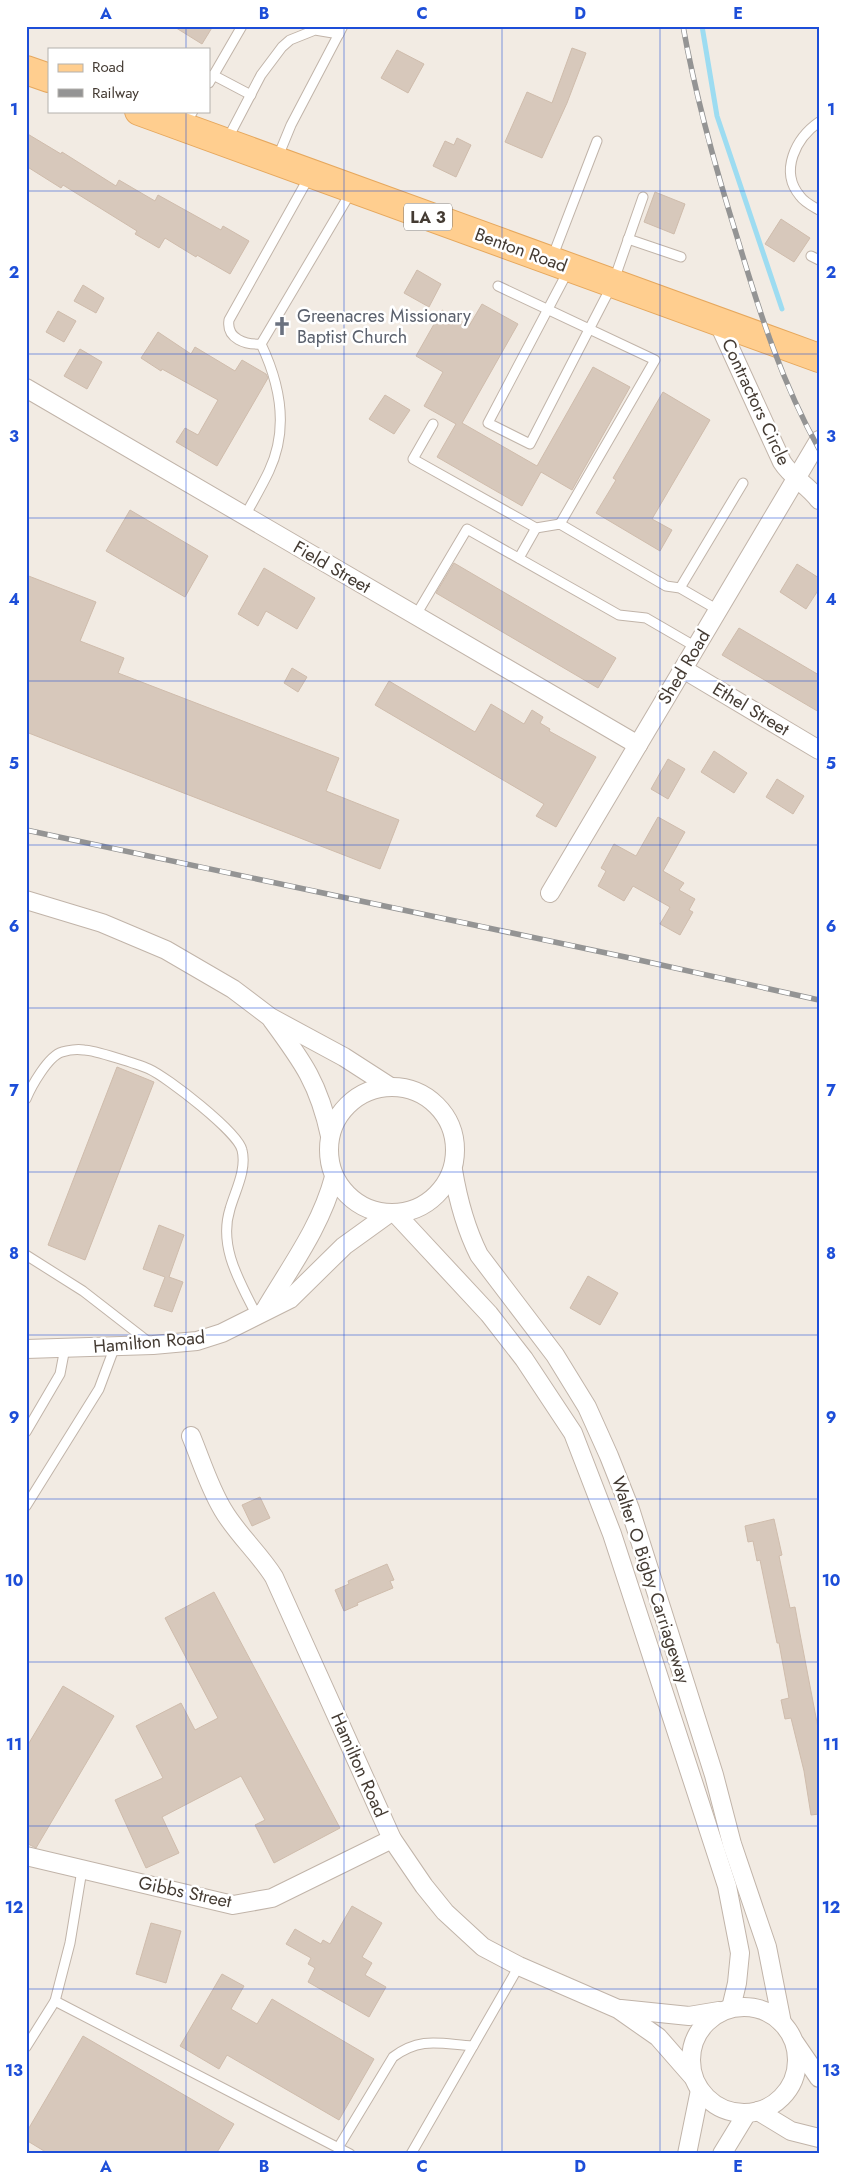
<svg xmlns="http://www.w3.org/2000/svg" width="845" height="2180" viewBox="0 0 845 2180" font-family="Jost,sans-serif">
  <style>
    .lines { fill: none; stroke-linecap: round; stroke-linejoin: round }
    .stream { stroke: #9ddcf1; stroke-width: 5 }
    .building { fill: #d7c8bb; stroke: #cfbcac }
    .lane-casing { stroke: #c1b4a9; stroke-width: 11 }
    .street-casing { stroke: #c1b4a9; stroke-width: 20 }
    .primary-casing { stroke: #e6a85e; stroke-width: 30 }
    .lane { stroke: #fff; stroke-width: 9 }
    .street { stroke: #fff; stroke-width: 18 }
    .primary { stroke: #ffce8f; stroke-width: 28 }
    .rail-casing { stroke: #949494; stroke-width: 5.5 }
    .rail { stroke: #fff; stroke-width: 4; stroke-dasharray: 11; stroke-linecap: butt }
    .grid { fill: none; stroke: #1d4ed8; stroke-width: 1; stroke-opacity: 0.55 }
    .labels { text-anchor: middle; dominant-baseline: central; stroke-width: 5; stroke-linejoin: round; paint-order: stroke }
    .shield { fill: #fff; stroke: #7c7670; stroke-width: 1 }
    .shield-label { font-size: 16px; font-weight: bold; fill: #443b33 }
    .street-label { font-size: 18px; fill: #443b33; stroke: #fff }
    .worship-label { font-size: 18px; fill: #5b616d; stroke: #fff; text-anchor: start }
    .neatline { fill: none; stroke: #1d4ed8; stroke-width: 2 }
    .grid-label { font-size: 16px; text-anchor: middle; font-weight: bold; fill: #1d4ed8 }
  </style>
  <rect width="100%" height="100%" fill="#f2ebe3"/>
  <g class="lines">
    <polyline class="stream" points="702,26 717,116 782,309"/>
  </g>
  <g class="building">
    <polygon points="173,26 213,26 202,44"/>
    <polygon points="572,48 586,53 567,103 542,158 505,142 527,92 552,103"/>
    <polygon points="397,50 424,64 408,93 381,78"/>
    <polygon points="26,133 61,154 62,152 116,186 119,180 155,201 158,195 221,230 223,226 249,241 230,274 197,255 196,257 165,238 159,248 135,234 137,231 63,185 61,188 26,166"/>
    <polygon points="457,138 471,145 456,177 433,166 445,141 454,145"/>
    <polygon points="655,192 685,204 674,234 644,222"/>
    <polygon points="781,219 810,238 794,262 765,244"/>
    <polygon points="417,270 441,284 429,307 404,293"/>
    <polygon points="83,285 104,298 96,313 74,301"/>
    <polygon points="482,304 518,324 462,423 537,466 593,367 630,387 572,490 541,472 522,506 437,457 456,424 424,406 443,372 416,356 442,310 469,326"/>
    <polygon points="58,311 76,321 64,342 46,332"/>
    <polygon points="158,332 191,354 195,347 235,371 242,360 266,374 268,378 217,466 176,442 185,428 198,435 218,400 162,369 161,371 141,358"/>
    <polygon points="80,349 102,362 87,389 64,376"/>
    <polygon points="663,392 710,420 652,519 672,530 660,551 596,513 616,480 613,478"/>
    <polygon points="385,395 410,410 394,434 369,419"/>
    <polygon points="130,510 208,556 185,597 106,551"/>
    <polygon points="454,563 616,658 598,688 436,593"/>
    <polygon points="797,564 819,578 819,589 806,609 780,592"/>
    <polygon points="264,568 315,598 297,629 266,611 258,626 238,614"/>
    <polygon points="26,575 96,602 80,641 124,658 118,673 339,758 326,791 399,820 380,869 26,732"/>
    <polygon points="739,628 819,675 819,712 722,655"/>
    <polygon points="292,668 307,677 298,692 284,683"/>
    <polygon points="389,681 475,732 491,704 524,724 532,710 543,717 540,723 550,729 549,731 596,757 556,827 536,816 544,804 375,705"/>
    <polygon points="714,751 747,773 734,793 701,772"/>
    <polygon points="668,759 685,769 668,799 651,789"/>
    <polygon points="777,779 804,796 793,814 766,797"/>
    <polygon points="658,817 685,832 663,871 684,883 679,890 695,899 689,910 693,912 680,935 660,924 670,907 633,886 624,901 598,886 606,871 601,868 614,844 636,856"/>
    <polygon points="117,1067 154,1082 85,1260 48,1245"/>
    <polygon points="159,1225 184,1235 169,1277 183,1282 172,1312 154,1306 165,1277 143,1269"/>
    <polygon points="588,1276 618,1293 600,1325 570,1308"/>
    <polygon points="260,1497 270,1518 252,1526 242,1505"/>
    <polygon points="774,1519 782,1555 779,1556 790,1608 795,1607 800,1634 819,1733 819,1814 811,1815 804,1771 791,1718 785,1719 781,1700 789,1698 779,1643 777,1643 760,1560 757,1561 753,1541 748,1542 745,1526"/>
    <polygon points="387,1564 394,1580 390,1581 393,1588 357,1603 358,1605 344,1611 335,1590 349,1584 348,1581"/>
    <polygon points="214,1592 340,1828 274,1863 255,1825 265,1820 241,1776 162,1817 179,1853 146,1868 115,1800 163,1778 136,1726 181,1703 195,1730 218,1718 165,1618"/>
    <polygon points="63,1686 114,1716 36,1848 26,1843 26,1748"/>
    <polygon points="352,1906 382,1923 362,1957 372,1963 365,1975 386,1987 369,2017 308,1982 315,1968 308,1964 311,1958 286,1944 295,1929 321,1944 323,1940 330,1944"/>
    <polygon points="151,1923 181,1931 166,1983 136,1974"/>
    <polygon points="222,1974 244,1986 231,2009 257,2024 272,1999 374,2059 339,2120 227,2055 219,2069 180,2046"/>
    <polygon points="83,2036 234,2124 216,2154 49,2154 26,2140 26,2133"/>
  </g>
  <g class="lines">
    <g class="lane-casing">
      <g id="lane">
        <polyline points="213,75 251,95"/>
        <polyline points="209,83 242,26"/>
        <path d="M819,122C796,138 779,171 800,196C804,202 812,206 819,210"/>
        <polyline points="185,125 193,111"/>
        <polyline points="227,140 261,75 282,47 290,40 315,30 339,34"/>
        <polyline points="277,159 291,125 343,26"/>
        <polyline points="628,239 681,257"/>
        <polyline points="811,256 819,260"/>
        <polyline points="552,258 597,141"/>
        <polyline points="568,271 488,423 530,444 613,283 643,197"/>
        <polyline points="498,286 655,360 560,524"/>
        <polyline points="261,344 351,192"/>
        <polyline points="433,424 413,459 536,528 560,524 666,586 680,588 718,610"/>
        <path d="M245,516C253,501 262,486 269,471C289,429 280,384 261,344C246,345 226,339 229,320L309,177"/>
        <polyline points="519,558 536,528"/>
        <polyline points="680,588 743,483"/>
        <polyline points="416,615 467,529 619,615 646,618 696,647"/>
        <path d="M26,1099C31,1087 48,1056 62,1052C68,1050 78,1049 84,1050C94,1050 140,1065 149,1069C167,1077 238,1132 242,1150C247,1170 235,1191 230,1209C218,1247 240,1282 257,1316"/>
        <polyline points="26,1255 83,1291 150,1343"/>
        <polyline points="26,1432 60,1374 65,1348"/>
        <polyline points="26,1506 99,1389 115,1346"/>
        <polyline points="82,1870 70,1943 55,2001 350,2154"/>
        <polyline points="26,2047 55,2001"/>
        <path d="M338,2148L393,2057C421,2036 441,2044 473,2046"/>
        <polyline points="411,2154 519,1966"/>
      </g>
    </g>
    <g class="street-casing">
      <g id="street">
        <path d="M718,322L782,462C792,478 808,485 819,500"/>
        <polyline points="26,388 638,745"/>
        <polyline points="683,669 819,750"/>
        <polyline points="550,893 819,440"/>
        <polyline points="26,900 102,923 166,950 233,989 270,1017 344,1057 389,1086"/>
        <path d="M272,1020C303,1062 319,1084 330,1136"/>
        <circle cx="392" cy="1150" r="63"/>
        <path d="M453,1170C458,1200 465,1227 479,1255L555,1355L587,1407L609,1456L630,1509L714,1775L732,1844L767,1947L782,2023"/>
        <polyline points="396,1214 489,1314 524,1359 573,1433 612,1534 727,1886 740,1953 737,1983 731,2008"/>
        <path d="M265,1310C291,1266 321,1226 334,1177"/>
        <polyline points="26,1349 153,1345 197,1341 222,1333 290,1299 344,1246 387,1215"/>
        <path d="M191,1436C201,1460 209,1487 223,1510C237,1534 259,1553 274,1577L392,1839L424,1886L445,1912L483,1947L519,1966L618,2009L658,2037L693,2077"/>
        <polyline points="26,1856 233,1905 272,1898 392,1839"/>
        <circle cx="744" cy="2060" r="53"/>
        <polyline points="621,2009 689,2016 719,2011"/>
        <polyline points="795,2043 819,2078"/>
        <polyline points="758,2111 791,2131 819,2138"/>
        <polyline points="687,2154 700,2090"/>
        <polyline points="722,2154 747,2113"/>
      </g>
    </g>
    <g class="primary-casing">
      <g id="primary">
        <polyline points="26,70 49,78"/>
        <polyline points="139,111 819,358"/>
      </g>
    </g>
    <use href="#lane" class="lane"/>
    <use href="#street" class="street"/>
    <use href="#primary" class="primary"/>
    <g class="rail-casing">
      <g id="rail">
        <path d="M683,26C696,99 716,170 738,240C759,311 782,383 819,449"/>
        <polyline points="26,830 630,958 819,1000"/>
      </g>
    </g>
    <use href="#rail" class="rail"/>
  </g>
  <path class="grid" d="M186,26V49M344,26V2154M502,26V2154M660,26V2154M186,111V2154M26,191H819M26,354H819M26,518H819M26,681H819M26,845H819M26,1008H819M26,1172H819M26,1335H819M26,1499H819M26,1662H819M26,1826H819M26,1989H819"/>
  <defs>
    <g id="church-bare" transform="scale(1.5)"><path d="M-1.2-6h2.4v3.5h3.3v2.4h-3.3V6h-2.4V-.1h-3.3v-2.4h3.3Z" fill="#6b7280" stroke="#fff" stroke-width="2.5" paint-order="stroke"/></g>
  </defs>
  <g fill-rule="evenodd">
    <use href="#church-bare" x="282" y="326"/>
  </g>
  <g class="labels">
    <rect class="shield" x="404" y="203.5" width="48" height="27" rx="4"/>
    <g class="shield-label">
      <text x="428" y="217">LA 3</text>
    </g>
    <g class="street-label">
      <text transform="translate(521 250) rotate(20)">Benton Road</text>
      <text transform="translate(756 402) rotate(65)">Contractors Circle</text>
      <text transform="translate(332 567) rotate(30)">Field Street</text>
      <text transform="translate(684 667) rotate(-59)">Shed Road</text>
      <text transform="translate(751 709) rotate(31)">Ethel Street</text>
      <text transform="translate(149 1342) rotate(-5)">Hamilton Road</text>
      <text transform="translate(651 1580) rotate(72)">Walter O Bigby Carriageway</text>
      <text transform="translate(359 1765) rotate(66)">Hamilton Road</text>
      <text transform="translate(185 1892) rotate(12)">Gibbs Street</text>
    </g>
    <g class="worship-label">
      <text x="297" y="316">Greenacres Missionary<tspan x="297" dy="21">Baptist Church</tspan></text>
    </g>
  </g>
  <rect width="845" height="2180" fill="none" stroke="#ffffff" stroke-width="55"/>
  <rect x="48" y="48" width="162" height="65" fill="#ffffff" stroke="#b4b1ad"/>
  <rect x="58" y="64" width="25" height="8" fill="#ffce8f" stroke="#b4b1ad"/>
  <text x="92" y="72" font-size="15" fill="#443b33">Road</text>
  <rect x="58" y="89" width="25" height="8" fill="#949494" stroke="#b4b1ad"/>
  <text x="92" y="98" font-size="15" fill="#443b33">Railway</text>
  <rect x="28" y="28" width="790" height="2124" class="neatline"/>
  <g class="grid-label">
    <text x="106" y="19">A</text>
    <text x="264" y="19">B</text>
    <text x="422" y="19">C</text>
    <text x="580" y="19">D</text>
    <text x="738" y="19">E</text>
    <text x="14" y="115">1</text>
    <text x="831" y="115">1</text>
    <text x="14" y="278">2</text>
    <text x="831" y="278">2</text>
    <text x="14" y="442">3</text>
    <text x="831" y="442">3</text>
    <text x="14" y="605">4</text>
    <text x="831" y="605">4</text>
    <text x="14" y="769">5</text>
    <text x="831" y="769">5</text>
    <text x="14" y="932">6</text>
    <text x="831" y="932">6</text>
    <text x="14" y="1096">7</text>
    <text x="831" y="1096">7</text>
    <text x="14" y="1259">8</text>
    <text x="831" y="1259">8</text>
    <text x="14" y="1423">9</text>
    <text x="831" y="1423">9</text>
    <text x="14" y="1586">10</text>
    <text x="831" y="1586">10</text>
    <text x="14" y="1750">11</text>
    <text x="831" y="1750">11</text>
    <text x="14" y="1913">12</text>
    <text x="831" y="1913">12</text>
    <text x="14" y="2076">13</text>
    <text x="831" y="2076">13</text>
    <text x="106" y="2172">A</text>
    <text x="264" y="2172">B</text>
    <text x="422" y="2172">C</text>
    <text x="580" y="2172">D</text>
    <text x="738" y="2172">E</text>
  </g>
</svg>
